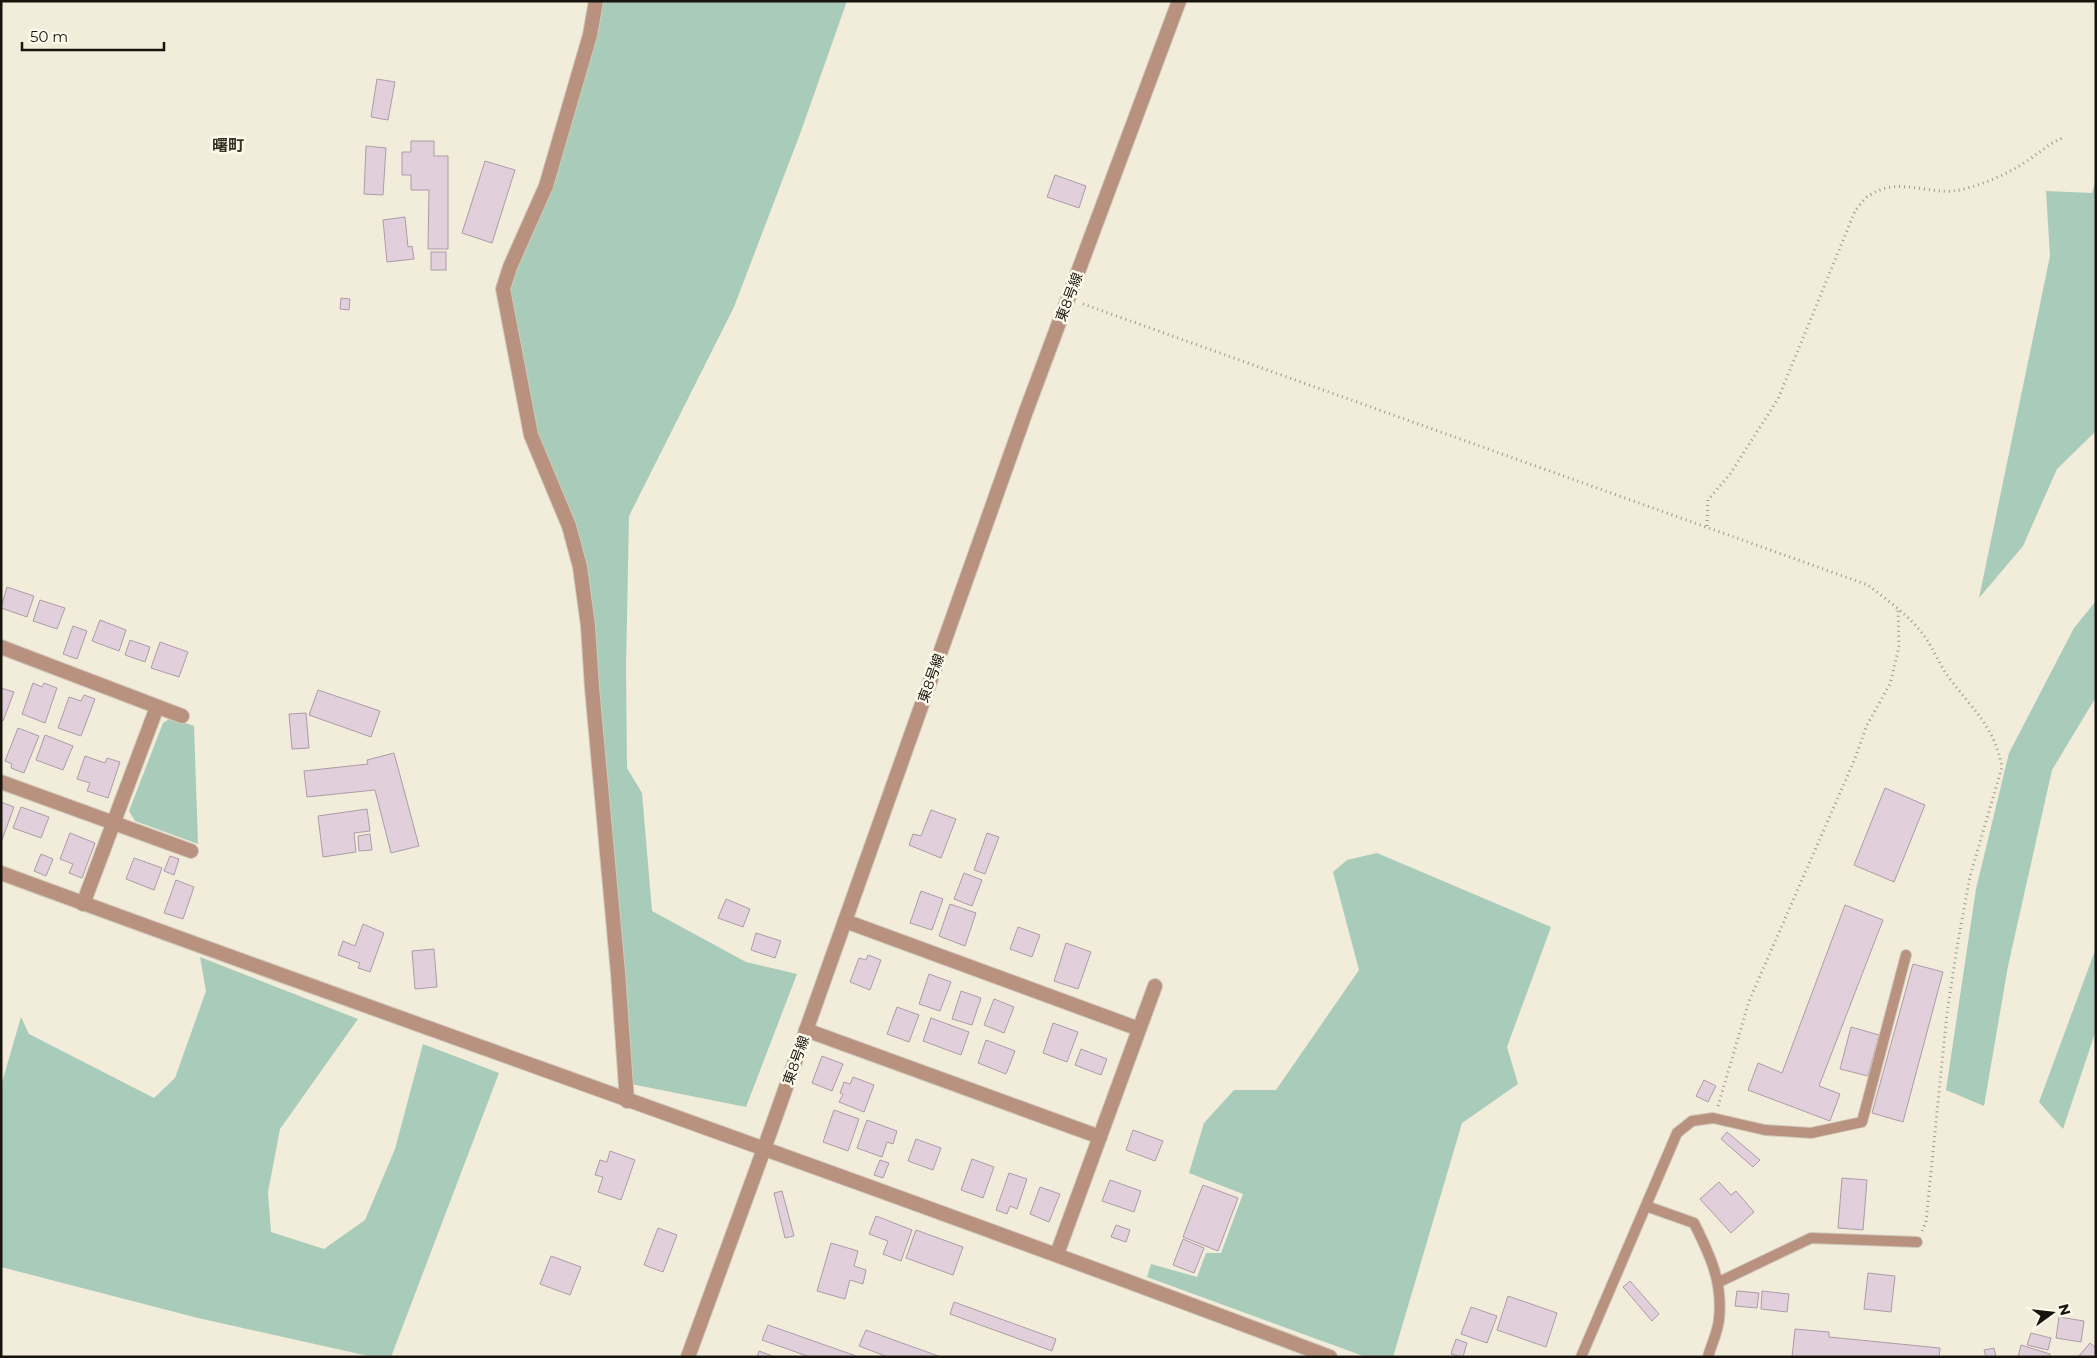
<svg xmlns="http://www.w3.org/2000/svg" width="2097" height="1358" viewBox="0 0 2097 1358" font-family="Montserrat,'Noto Sans JP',sans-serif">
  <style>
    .green { fill: #a9cbb9 }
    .building { fill: #e1d0dc; stroke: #ac9ca7 }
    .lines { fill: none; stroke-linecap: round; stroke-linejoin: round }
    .service-casing { stroke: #cfc9ba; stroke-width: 12 }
    .minor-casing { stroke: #cfc9ba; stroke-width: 16 }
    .tertiary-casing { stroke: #cfc9ba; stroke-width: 16 }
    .path { stroke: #9d988b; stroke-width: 3; stroke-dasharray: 1 4; stroke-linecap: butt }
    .service { stroke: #b9917f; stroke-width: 10 }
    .minor { stroke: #b9917f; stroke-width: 14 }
    .tertiary { stroke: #b9917f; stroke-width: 14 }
    .labels { text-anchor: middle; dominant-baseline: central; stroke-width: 5; stroke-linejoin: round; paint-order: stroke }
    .street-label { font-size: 14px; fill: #17140e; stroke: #fef9eb }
    .quarter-label { font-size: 16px; font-weight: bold; fill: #363123; stroke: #fef9eb }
  </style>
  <rect width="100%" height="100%" fill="#f2ecdb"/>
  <g class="green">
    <polygon points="596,1 847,1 800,134 734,307 629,516 626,667 627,768 642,793 652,911 746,962 797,974 746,1107 626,1083 580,567 531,435 503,289 546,186"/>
    <polygon points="2096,179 2096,431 2057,469 2023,546 1979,598 2050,256 2046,191 2092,193"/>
    <polygon points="2096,601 2096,697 2052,770 2008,966 1984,1106 1946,1090 1976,889 2009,753 2074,628"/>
    <polygon points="171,718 194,726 198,844 135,821 129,811 163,723"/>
    <polygon points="1377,853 1551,927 1507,1047 1518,1084 1462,1123 1393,1357 1366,1357 1147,1277 1151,1264 1197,1277 1206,1253 1221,1253 1243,1194 1189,1173 1204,1123 1234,1090 1276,1090 1359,970 1333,872 1347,860"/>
    <polygon points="2096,948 2096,1030 2063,1129 2039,1102"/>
    <polygon points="200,957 358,1019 280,1129 268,1192 271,1232 324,1249 365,1220 395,1149 423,1044 499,1073 391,1357 373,1357 198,1318 1,1267 1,1086 21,1017 29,1034 154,1098 175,1078 206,991"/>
  </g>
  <g class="building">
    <polygon points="377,79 395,82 388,120 371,117"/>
    <polygon points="411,141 434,141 434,156 448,156 448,249 428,249 429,190 411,190 411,175 402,175 402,152 411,152"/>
    <polygon points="366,146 386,148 383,195 364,194"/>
    <polygon points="485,161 515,170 492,243 462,233"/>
    <polygon points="1055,175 1086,186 1079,208 1047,197"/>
    <polygon points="405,217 408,247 412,246 414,259 387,262 383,220"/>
    <rect x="431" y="252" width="15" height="18"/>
    <polygon points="341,298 350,299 349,310 340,309"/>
    <polygon points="7,587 34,596 27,617 1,608"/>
    <polygon points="40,600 65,608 57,629 33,621"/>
    <polygon points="100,620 126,630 119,651 92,641"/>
    <polygon points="73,626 87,631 77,659 63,654"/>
    <polygon points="130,640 150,647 145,662 125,655"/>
    <polygon points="160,642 188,652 179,677 151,668"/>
    <polygon points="33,683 42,687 44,683 57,688 45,723 22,714"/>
    <polygon points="1,688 14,692 3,721 1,720"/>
    <polygon points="318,690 380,711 371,737 309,715"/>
    <polygon points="84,695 95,699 81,736 58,728 69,697 81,701"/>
    <polygon points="306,713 309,748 292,749 289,714"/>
    <polygon points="18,728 39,736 24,773 11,768 12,764 5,761"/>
    <polygon points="45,735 73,746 63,770 36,760"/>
    <polygon points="394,753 419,846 391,853 375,790 307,797 304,771 368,764 367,760"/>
    <polygon points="85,756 105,763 107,758 120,762 108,798 87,791 90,783 77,779"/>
    <polygon points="1885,788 1925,805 1894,882 1854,865"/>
    <polygon points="1,802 14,807 2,840 1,840"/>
    <polygon points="21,807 49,817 41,838 13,828"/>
    <polygon points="367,809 370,831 354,833 356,852 323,857 318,816"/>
    <polygon points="931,810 956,819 941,858 909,845 913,834 921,836"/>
    <polygon points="70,833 95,843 82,878 69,873 73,864 60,859"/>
    <polygon points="987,833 999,837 985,874 974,870"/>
    <polygon points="370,834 372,850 359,851 358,836"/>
    <polygon points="41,854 53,859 46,876 34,871"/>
    <polygon points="170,856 179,859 174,875 164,871"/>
    <polygon points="134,858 162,868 154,890 126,879"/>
    <polygon points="964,873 982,880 972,906 954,899"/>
    <polygon points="176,880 194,887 183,919 164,913"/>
    <polygon points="921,891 943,899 932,930 910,923"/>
    <polygon points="726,899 750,909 743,927 718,918"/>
    <polygon points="950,904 976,913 965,946 939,936"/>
    <polygon points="1845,905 1883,920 1819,1086 1840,1094 1830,1121 1748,1090 1758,1063 1782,1073"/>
    <polygon points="363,924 384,933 370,972 358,968 360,963 338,955 343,941 355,946"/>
    <polygon points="1018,927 1040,935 1032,957 1010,949"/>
    <polygon points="756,933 781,941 775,958 751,950"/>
    <polygon points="1066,943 1091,952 1078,989 1054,981"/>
    <polygon points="434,949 437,987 415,989 412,951"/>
    <polygon points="868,955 881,960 870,990 850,982 859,958 866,960"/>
    <polygon points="1913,964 1943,972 1903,1122 1872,1113"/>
    <polygon points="929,974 951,982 940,1011 919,1004"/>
    <polygon points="961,991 981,998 972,1025 952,1019"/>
    <polygon points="994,999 1014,1007 1004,1033 984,1025"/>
    <polygon points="897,1007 919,1015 909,1042 887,1034"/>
    <polygon points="931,1018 969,1032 961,1055 923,1041"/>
    <polygon points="1053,1023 1078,1032 1067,1062 1043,1053"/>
    <polygon points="1851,1027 1879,1035 1868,1076 1840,1069"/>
    <polygon points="986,1040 1015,1051 1006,1074 978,1063"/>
    <polygon points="1081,1049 1107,1059 1101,1075 1075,1065"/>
    <polygon points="822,1056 843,1064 832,1091 812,1083"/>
    <polygon points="853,1077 874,1085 864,1112 839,1102 843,1094 840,1093 844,1082 850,1084"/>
    <polygon points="1704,1080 1716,1086 1708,1102 1696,1096"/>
    <polygon points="834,1110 859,1119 848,1151 823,1142"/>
    <polygon points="867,1120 897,1131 893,1144 887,1142 882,1157 857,1148"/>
    <polygon points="1133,1130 1163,1141 1155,1161 1126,1150"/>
    <polygon points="1727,1132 1760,1160 1753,1167 1721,1139"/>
    <polygon points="916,1139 941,1148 933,1170 908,1161"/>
    <polygon points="610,1151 635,1160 621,1200 598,1192 603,1177 595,1175 600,1160 607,1162"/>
    <polygon points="972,1159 994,1167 983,1198 961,1190"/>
    <polygon points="880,1160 889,1163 883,1178 874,1175"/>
    <polygon points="1009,1173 1027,1179 1017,1209 1010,1206 1007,1214 996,1210"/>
    <polygon points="1842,1178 1867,1180 1863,1230 1838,1228"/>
    <polygon points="1110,1180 1141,1191 1134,1212 1102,1201"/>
    <polygon points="1719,1182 1731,1195 1736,1191 1754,1212 1731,1233 1700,1199"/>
    <polygon points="1203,1185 1238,1198 1218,1251 1183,1237"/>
    <polygon points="1040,1187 1060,1194 1049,1222 1030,1214"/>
    <polygon points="782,1191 794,1236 785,1238 774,1193"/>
    <polygon points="876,1216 912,1230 901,1261 883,1254 888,1241 869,1234"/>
    <polygon points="1116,1225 1130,1230 1126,1242 1111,1237"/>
    <polygon points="658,1228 677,1235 663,1272 644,1265"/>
    <polygon points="916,1230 963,1247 953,1275 906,1258"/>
    <polygon points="1183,1239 1204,1248 1194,1273 1173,1265"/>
    <polygon points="831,1243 858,1251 854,1266 866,1270 863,1284 850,1280 845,1299 817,1291"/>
    <polygon points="551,1256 581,1267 570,1295 540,1284"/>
    <polygon points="1868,1273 1895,1276 1891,1312 1864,1309"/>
    <polygon points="1630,1281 1659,1314 1652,1321 1623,1287"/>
    <polygon points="1737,1291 1759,1293 1757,1308 1735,1306"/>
    <polygon points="1762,1291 1789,1294 1787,1312 1761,1309"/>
    <polygon points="1508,1296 1557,1313 1546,1347 1497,1330"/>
    <polygon points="954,1302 1056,1339 1052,1351 950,1314"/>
    <polygon points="1471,1307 1497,1316 1487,1343 1461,1334"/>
    <polygon points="2059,1317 2084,1321 2081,1342 2056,1338"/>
    <polygon points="768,1325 859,1357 810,1357 762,1340"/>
    <polygon points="1795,1329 1829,1332 1829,1337 1940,1348 1939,1357 1792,1357"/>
    <polygon points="866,1330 941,1357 888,1357 859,1346"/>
    <polygon points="2031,1333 2051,1338 2048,1350 2027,1345"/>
    <polygon points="1456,1339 1467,1343 1463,1357 1451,1354"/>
    <polygon points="2090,1343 2096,1348 2096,1357 2078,1357"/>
    <polygon points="2021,1345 2050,1354 2050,1357 2018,1357"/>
    <polygon points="1994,1348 1996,1357 1986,1357 1984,1350"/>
    <polygon points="759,1351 775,1357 757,1357"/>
  </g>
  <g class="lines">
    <g class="service-casing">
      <g id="service">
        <path d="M1646,1206L1694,1223C1710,1255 1723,1282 1719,1319C1718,1332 1711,1345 1708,1357"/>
        <polyline points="1719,1282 1811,1238 1917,1242"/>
        <polyline points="1581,1357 1677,1133 1692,1121 1713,1118 1765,1130 1811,1133 1862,1122 1906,955"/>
      </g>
    </g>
    <g class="minor-casing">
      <g id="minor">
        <polyline points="596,1 590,35 546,186 510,267 503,289 531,435 569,526 580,567 588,626 592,688 618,973 627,1101"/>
        <polyline points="1,647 182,716"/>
        <polyline points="1,782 191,851"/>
        <path d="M1,873C444,1036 889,1190 1330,1357"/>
        <polyline points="83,904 157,707"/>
        <polyline points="845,921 1139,1029"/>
        <polyline points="806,1030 1100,1137"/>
        <polyline points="1057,1254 1155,986"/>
      </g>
    </g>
    <g class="tertiary-casing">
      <polyline id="tertiary" points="688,1357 764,1149 1025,414 1179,1"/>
    </g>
    <g class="path">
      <path d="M1083,304L1868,585C1887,600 1910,616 1925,637C1934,650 1940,666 1950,679C1974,711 1994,726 2002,767L1970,876L1957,947L1947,1013L1926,1222L1922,1231"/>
      <path d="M1707,526L1708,500L1730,474L1778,399L1855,211C1859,206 1864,198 1870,195C1901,175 1932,198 1964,189C1987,183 2010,173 2030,159C2043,150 2049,143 2065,137"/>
      <polyline points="1718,1106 1749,1001 1854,761 1867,725 1890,684 1899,647 1898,609"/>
    </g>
    <use href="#service" class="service"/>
    <use href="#minor" class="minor"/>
    <use href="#tertiary" class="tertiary"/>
  </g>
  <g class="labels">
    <g class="street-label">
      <text transform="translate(1069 297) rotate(-69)">東8号線</text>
      <text transform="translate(931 678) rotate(-70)">東8号線</text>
      <text transform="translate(796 1060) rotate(-70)">東8号線</text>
    </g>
    <g class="quarter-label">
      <text x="228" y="145">曙町</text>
    </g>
  </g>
  <rect width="2097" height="1358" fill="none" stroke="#17140e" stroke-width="5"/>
  <g transform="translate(2052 1313) rotate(75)" stroke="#fef9eb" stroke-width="4" paint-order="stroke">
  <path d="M0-4L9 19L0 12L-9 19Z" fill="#17140e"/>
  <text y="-8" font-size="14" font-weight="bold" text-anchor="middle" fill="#17140e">N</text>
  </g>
  <path d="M22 42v8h142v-8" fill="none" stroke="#17140e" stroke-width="2.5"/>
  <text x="30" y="42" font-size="15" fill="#17140e" stroke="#fef9eb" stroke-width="4" paint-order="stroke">50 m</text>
</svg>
